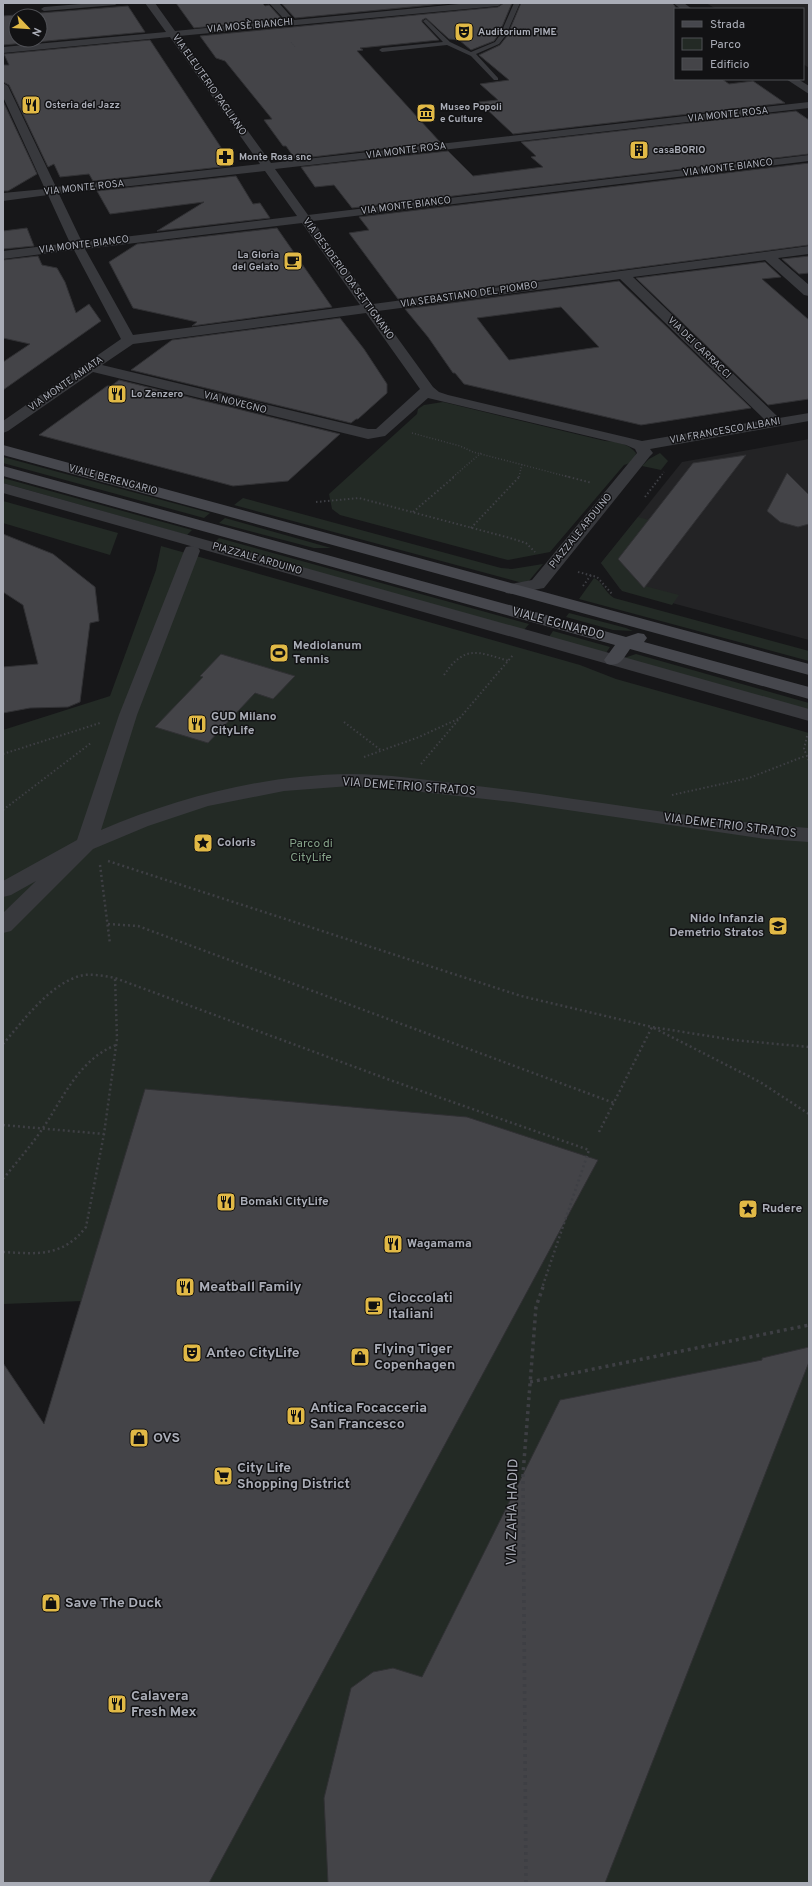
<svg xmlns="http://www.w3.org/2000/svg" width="812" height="1886" viewBox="0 0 812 1886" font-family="Overpass,sans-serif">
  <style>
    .built { fill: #232325 }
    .green { fill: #232a25 }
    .building { fill: #444448; stroke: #313134; fill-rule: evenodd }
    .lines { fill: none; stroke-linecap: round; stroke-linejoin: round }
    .path-far4 { stroke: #3e3f44; stroke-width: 1; stroke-dasharray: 1 1.5; stroke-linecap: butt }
    .path-far3 { stroke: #3e3f44; stroke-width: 1.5; stroke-dasharray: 1 2; stroke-linecap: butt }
    .path-far2 { stroke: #3e3f44; stroke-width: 2; stroke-dasharray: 1.5 2.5; stroke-linecap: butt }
    .path-far1 { stroke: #3e3f44; stroke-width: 2.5; stroke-dasharray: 2 3; stroke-linecap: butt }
    .path { stroke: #3e3f44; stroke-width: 3.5; stroke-dasharray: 3 4; stroke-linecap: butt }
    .service { fill: #38393d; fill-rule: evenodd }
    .pedestrian { fill: #38393d; fill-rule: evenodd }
    .minor { fill: #38393d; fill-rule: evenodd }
    .secondary { fill: #46474d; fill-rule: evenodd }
    .labels { text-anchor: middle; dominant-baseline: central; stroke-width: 3; stroke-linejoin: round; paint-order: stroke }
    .far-street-label { font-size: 10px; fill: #aaadb7; stroke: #121214 }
    .far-poi-label { font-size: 10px; font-weight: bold; fill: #aaadb7; stroke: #121214; text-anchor: start }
    .street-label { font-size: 12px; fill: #aaadb7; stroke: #121214 }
    .poi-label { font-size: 12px; font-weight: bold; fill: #aaadb7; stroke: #121214; text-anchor: start }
    .park-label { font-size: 12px; fill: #83a087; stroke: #121214 }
    .near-poi-label { font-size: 14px; font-weight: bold; fill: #aaadb7; stroke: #121214; text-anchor: start }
    .near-street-label { font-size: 14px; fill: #aaadb7; stroke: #121214 }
  </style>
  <rect width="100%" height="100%" fill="#171719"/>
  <g class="built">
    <polygon points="706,3 809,3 809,68 803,64 803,9 716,9"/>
    <polygon points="809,439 809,640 620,589 601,563 682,462"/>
  </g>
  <g class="green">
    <path d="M443,402L605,441C616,441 629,444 636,453C635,460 631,463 624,465L550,552L508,560L500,558L340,515L332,509L329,494L417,414L418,409L424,405Z"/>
    <polygon points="660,453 668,461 661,470 642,466 649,459"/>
    <polygon points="3,457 210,513 204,518 3,463"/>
    <polygon points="3,478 192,530 187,535 3,483"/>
    <polygon points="243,498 501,568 512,569 543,564 528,582 519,582 234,505"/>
    <polygon points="3,501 118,533 110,555 3,523"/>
    <polygon points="638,517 649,520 618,559 641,585 679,595 672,605 622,591 601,563"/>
    <polygon points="225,518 331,548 314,548 219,523"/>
    <polygon points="219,538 529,624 524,630 214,543"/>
    <polygon points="161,546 580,665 616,679 809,733 809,1883 209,1883 598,1160 467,1117 145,1089 83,1301 3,1304 3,730 110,696 156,570"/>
    <path d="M594,578C603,582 605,593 614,598L809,651V661L579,599Z"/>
    <polygon points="569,613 626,628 633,631 613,630 566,617"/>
    <polygon points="553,631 610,647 606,653 549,637"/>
    <polygon points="636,654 809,703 809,710 624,658"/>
  </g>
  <g class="building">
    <polygon points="176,3 262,3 265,6 269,5 282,19 194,28"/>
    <polygon points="292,3 453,3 295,18 282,4"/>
    <polygon points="504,3 512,3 499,34 494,41 471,50 459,40 449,39 426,18 422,20 422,22 439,40 360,48 363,50 357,51 440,142 295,159 286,146 283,146 264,120 272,119 225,61 216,58 200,36 498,7"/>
    <polygon points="521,3 672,3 675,6 675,79 722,79 729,84 753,81 785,103 513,134 479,102 498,100 480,84 509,80 479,55 500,45 507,36"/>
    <path d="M128,6L145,32L3,45V16ZM16,16H40V40H16Z"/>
    <polygon points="150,40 228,158 226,158 230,166 93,181 89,174 60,177 54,164 48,167 9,85 3,82 3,65 9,65 4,54"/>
    <polygon points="3,101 37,174 8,191 3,191"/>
    <polygon points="796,111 809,120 809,154 352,208 334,185 315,187 301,167 448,151 473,176 543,167 531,157 536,156 521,142"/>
    <polygon points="809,163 809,245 398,299 349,233 369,230 359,217"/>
    <polygon points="236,176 253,204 260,203 270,218 157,231 204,202 110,214 97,191"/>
    <polygon points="27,228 34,246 3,249 3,231"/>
    <polygon points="277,228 332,307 192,326 197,322 133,308 109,262 137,244"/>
    <polygon points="38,256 42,265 57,268 65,282 76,313 89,304 101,321 3,390 3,362 30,344 3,338 3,260"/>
    <polygon points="809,256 809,273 799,274 782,259"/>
    <polygon points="765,262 781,277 762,279 809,320 809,399 768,405 636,278"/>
    <path d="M619,281L751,408L641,425L464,384L455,373H453L428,337L405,309ZM561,307L599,347L509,360L477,318Z"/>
    <polygon points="340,318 364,349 387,384 387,393 358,419 356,419 351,423 131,370 172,340"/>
    <polygon points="119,380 340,434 288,481 233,486 39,435 107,386 111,386"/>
    <polygon points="746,455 644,588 618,559 693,463"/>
    <polygon points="787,473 809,495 809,524 798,527 780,522 767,511"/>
    <polygon points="3,534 53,554 95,587 99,621 90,623 80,702 68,707 30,708 3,713 3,667 38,664 23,605 3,592"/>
    <polygon points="221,654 295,676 273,699 255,693 208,743 155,727 203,677 200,676"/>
    <polygon points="145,1089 467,1117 598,1160 209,1883 3,1883 3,1363 44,1424"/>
    <polygon points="809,1347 809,1362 605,1883 328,1883 324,1798 351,1688 373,1672 393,1668 422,1677 560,1400 762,1360 762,1358"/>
  </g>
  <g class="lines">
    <polyline class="path-far4" points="291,42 295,47"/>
    <g class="path-far3">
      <polyline points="412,433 460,446 473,452 569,477"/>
      <polyline points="453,477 481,453"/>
      <polyline points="519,477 522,464"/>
      <polyline points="660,477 664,472"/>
    </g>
    <g class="path-far2">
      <polyline points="565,476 592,483"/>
      <polyline points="645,497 661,476"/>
      <polyline points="316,502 359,498 510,538 526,543 535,552"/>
      <polyline points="413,512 455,476"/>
      <polyline points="471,528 520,476"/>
      <polyline points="578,572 597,577 612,594"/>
      <polyline points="583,586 591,575"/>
      <path d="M444,675C465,644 478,652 509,661"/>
      <polyline points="344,722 382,751"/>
      <polyline points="807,736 804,749 809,761"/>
      <polyline points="3,754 100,723"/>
      <polyline points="364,757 419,737 460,718"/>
      <polyline points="421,764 513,655"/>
      <polyline points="672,795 749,778 805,756"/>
      <polyline points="3,810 91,743"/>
    </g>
    <g class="path-far1">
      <polyline points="108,861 521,996 652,1027 734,1040 809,1047"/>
      <polyline points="100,865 110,944"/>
      <polyline points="108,924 138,926 614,1103"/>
      <path d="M3,1044C24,1020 52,981 84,975C95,974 105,976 115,978L390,1080L589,1150L542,1288"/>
      <polyline points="3,1125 104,1134"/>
      <polyline points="599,1132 652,1027 760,1082 809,1114"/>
      <path d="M3,1179C16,1163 29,1148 41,1131C63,1099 78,1060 116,1045"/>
      <path d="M3,1252C38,1254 63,1257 86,1227L104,1134L117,1039L115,978"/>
    </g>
    <g class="path">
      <polyline points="530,1382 809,1325"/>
      <polyline points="526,1883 523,1474 536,1307 543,1287"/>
    </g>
    <g class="service">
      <polygon points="93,3 118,3 115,5 44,11 41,9 44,7"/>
      <polygon points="514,3 520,3 506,35 499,44 476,54 498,78 498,80 494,80 471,56 447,45 382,52 379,50 382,48 443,42 424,22 423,21 426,19 450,42 471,52 495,42 500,35"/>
    </g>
    <path class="pedestrian" d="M192,546L198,547L200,551L137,715L101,830C179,797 264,775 350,774C387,774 425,780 461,784C577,797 693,820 809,828V842L766,839L513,802L404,790L350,786L284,791L208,806L148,826L93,849L11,931L3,933V913L36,881L11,895L3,897V881L77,840L119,715L184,551L186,547Z"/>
    <g class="minor">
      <path d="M145,3H155L175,31L285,20L269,3H279L294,20L469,3H503L498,6L179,36L271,163L809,102V108L275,169L308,215L809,155V161L313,221L373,304L809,246V254L778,258L809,285V296L804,295L765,260L633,277L779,418L809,413V421L650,449L653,453L650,456L544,588L512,594L506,593L503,589L506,585L532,580L637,453L635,449L626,445L428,398L385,436L368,439L93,372L8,431L3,433V421L121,339L74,250L3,259V251L70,243L48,195L3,201V193L45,189L3,97V83L8,86L56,187L260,164L170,37L3,53V47L166,32ZM265,171L297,216L82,242L59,194ZM302,223L360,305L133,335L85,249ZM620,279L765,420L642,441L448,395L439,392L433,387L378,311ZM366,313L420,389L376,429H368L102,365L133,344Z"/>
      <polygon points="673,3 684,3 692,9 681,9"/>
      <polygon points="786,79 798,79 809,86 809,94"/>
      <polygon points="3,483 809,709 809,721 3,493"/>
    </g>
    <g class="secondary">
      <polygon points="3,445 809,664 809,675 3,455"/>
      <path d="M3,466L626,637L638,633L644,634L647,638L644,642L809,687V699L630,649C623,659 620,667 607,664L604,660L615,645L3,476Z"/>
    </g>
  </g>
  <defs>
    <g id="theatre-square" transform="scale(1)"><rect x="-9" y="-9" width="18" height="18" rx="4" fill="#e1b946" stroke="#121214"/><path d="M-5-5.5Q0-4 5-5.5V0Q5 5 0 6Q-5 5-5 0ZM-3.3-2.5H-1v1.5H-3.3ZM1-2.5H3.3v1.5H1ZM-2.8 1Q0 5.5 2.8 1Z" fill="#111"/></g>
    <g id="restaurant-square" transform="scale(1)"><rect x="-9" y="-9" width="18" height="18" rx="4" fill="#e1b946" stroke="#121214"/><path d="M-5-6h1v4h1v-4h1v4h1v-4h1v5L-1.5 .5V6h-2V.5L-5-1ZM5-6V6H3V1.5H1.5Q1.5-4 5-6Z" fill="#111"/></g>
    <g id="museum-square" transform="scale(1)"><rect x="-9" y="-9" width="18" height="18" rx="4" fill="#e1b946" stroke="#121214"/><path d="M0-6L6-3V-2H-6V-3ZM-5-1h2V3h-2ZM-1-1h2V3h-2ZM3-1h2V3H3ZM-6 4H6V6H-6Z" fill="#111"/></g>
    <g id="building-square" transform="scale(1)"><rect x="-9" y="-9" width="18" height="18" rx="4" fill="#e1b946" stroke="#121214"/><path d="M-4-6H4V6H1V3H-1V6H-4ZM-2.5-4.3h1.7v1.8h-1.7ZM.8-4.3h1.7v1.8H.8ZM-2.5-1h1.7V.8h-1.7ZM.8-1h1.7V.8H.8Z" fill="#111"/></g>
    <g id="pharmacy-square" transform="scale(1)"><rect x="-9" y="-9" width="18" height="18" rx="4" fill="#e1b946" stroke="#121214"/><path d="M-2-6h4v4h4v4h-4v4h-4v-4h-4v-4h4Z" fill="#111"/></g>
    <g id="cafe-square" transform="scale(1)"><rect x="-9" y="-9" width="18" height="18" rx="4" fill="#e1b946" stroke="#121214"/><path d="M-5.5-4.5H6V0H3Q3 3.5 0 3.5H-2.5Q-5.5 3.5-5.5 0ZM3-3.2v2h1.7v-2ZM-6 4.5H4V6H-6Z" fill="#111"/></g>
    <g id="stadium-square" transform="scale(1)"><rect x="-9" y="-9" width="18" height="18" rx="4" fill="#e1b946" stroke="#121214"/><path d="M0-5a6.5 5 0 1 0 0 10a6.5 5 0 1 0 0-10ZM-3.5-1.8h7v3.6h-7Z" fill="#111"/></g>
    <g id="sight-square" transform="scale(1)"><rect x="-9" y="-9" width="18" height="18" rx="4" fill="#e1b946" stroke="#121214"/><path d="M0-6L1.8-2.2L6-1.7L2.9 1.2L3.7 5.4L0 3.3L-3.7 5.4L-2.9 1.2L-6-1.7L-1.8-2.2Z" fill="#111"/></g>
    <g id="school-square" transform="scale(1)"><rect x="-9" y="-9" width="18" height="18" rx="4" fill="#e1b946" stroke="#121214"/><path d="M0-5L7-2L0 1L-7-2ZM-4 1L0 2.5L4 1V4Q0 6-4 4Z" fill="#111"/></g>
    <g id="shop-square" transform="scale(1)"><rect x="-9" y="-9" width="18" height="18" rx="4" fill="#e1b946" stroke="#121214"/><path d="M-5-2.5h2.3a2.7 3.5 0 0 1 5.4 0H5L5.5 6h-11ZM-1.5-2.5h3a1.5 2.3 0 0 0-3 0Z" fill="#111"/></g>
    <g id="supermarket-square" transform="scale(1)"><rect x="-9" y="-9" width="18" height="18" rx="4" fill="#e1b946" stroke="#121214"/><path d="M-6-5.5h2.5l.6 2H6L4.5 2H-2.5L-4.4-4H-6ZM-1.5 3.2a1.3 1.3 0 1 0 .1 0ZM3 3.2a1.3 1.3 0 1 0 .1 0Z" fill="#111"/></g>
  </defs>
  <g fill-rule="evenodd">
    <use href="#theatre-square" x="464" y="32"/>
    <use href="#restaurant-square" x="31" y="105"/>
    <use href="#museum-square" x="426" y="113"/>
    <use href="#building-square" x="639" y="150"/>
    <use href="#pharmacy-square" x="225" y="157"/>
    <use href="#cafe-square" x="293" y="261"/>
    <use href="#restaurant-square" x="117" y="394"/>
    <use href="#stadium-square" x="279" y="653"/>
    <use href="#restaurant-square" x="197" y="724"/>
    <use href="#sight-square" x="203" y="843"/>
    <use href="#school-square" x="778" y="926"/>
    <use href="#restaurant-square" x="226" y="1202"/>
    <use href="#sight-square" x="748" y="1209"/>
    <use href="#restaurant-square" x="393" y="1244"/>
    <use href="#restaurant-square" x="185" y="1287"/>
    <use href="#cafe-square" x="374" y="1306"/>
    <use href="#theatre-square" x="192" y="1353"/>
    <use href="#shop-square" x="360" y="1357"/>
    <use href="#restaurant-square" x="296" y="1416"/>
    <use href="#shop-square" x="139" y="1438"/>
    <use href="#supermarket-square" x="223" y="1476"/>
    <use href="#shop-square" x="51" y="1603"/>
    <use href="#restaurant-square" x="117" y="1704"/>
  </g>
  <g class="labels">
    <g class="far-street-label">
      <text transform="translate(250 26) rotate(-5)">VIA MOSÈ BIANCHI</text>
      <text transform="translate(209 85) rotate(55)">VIA ELEUTERIO PAGLIANO</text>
      <text transform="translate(728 115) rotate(-6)">VIA MONTE ROSA</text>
      <text transform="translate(406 151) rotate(-7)">VIA MONTE ROSA</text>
      <text transform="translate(728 168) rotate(-7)">VIA MONTE BIANCO</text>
      <text transform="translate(84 188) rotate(-6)">VIA MONTE ROSA</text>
      <text transform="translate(406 206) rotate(-7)">VIA MONTE BIANCO</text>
      <text transform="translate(84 245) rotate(-7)">VIA MONTE BIANCO</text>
      <text transform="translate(348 279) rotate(54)">VIA DESIDERIO DA SETTIGNANO</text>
      <text transform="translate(469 295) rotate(-8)">VIA SEBASTIANO DEL PIOMBO</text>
      <text transform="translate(699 348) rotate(44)">VIA DEI CARRACCI</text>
      <text transform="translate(66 384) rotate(-35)">VIA MONTE AMIATA</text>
      <text transform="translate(235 403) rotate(14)">VIA NOVEGNO</text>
      <text transform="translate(725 431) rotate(-10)">VIA FRANCESCO ALBANI</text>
      <text transform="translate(113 480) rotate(15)">VIALE BERENGARIO</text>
      <text transform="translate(581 531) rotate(-51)">PIAZZALE ARDUINO</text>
      <text transform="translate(257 559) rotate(16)">PIAZZALE ARDUINO</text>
    </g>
    <g class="far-poi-label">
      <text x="478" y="32">Auditorium PIME</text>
      <text x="45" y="105">Osteria del Jazz</text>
      <text x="440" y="107">Museo Popoli<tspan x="440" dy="12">e Culture</tspan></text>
      <text x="653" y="150">casaBORIO</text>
      <text x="239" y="157">Monte Rosa snc</text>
      <text x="279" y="255" text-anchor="end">La Gloria<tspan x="279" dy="12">del Gelato</tspan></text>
      <text x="131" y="394">Lo Zenzero</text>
    </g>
    <g class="street-label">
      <text transform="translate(558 624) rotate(15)">VIALE EGINARDO</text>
      <text transform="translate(409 787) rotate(4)">VIA DEMETRIO STRATOS</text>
      <text transform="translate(730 826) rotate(7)">VIA DEMETRIO STRATOS</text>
    </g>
    <g class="poi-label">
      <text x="293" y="646">Mediolanum<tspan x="293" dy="14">Tennis</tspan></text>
      <text x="211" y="717">GUD Milano<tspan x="211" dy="14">CityLife</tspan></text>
      <text x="217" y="843">Coloris</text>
      <text x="764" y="919" text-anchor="end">Nido Infanzia<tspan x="764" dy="14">Demetrio Stratos</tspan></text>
      <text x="240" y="1202">Bomaki CityLife</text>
      <text x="762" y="1209">Rudere</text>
      <text x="407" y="1244">Wagamama</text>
    </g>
    <g class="park-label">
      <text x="311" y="844">Parco di<tspan x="311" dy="14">CityLife</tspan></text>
    </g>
    <g class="near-poi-label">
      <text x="199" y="1287">Meatball Family</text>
      <text x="388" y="1298">Cioccolati<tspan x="388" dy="16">Italiani</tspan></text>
      <text x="374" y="1349">Flying Tiger<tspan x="374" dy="16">Copenhagen</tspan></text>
      <text x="206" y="1353">Anteo CityLife</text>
      <text x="310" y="1408">Antica Focacceria<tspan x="310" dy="16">San Francesco</tspan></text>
      <text x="153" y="1438">OVS</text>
      <text x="237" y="1468">City Life<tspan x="237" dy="16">Shopping District</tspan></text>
      <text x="65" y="1603">Save The Duck</text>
      <text x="131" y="1696">Calavera<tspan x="131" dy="16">Fresh Mex</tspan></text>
    </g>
    <g class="near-street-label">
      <text transform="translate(513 1512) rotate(-89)">VIA ZAHA HADID</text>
    </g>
  </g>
  <rect width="812" height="1886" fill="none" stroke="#aaadb7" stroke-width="8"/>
  <rect x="674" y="8" width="130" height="72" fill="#121214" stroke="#4f5055"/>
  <rect x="682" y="21" width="20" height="6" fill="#46474d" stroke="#4f5055"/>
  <text x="710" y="28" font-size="12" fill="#aaadb7">Strada</text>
  <rect x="682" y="38" width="20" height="12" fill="#232a25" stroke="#4f5055"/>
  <text x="710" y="48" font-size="12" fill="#aaadb7">Parco</text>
  <rect x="682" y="58" width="20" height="12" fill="#444448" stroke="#4f5055"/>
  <text x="710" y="68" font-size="12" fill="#aaadb7">Edificio</text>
  <g transform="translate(28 28) rotate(115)"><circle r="19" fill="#121214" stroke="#4f5055"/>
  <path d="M0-3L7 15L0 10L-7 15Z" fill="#e1b946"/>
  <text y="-6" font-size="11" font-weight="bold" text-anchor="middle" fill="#aaadb7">N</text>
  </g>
</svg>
